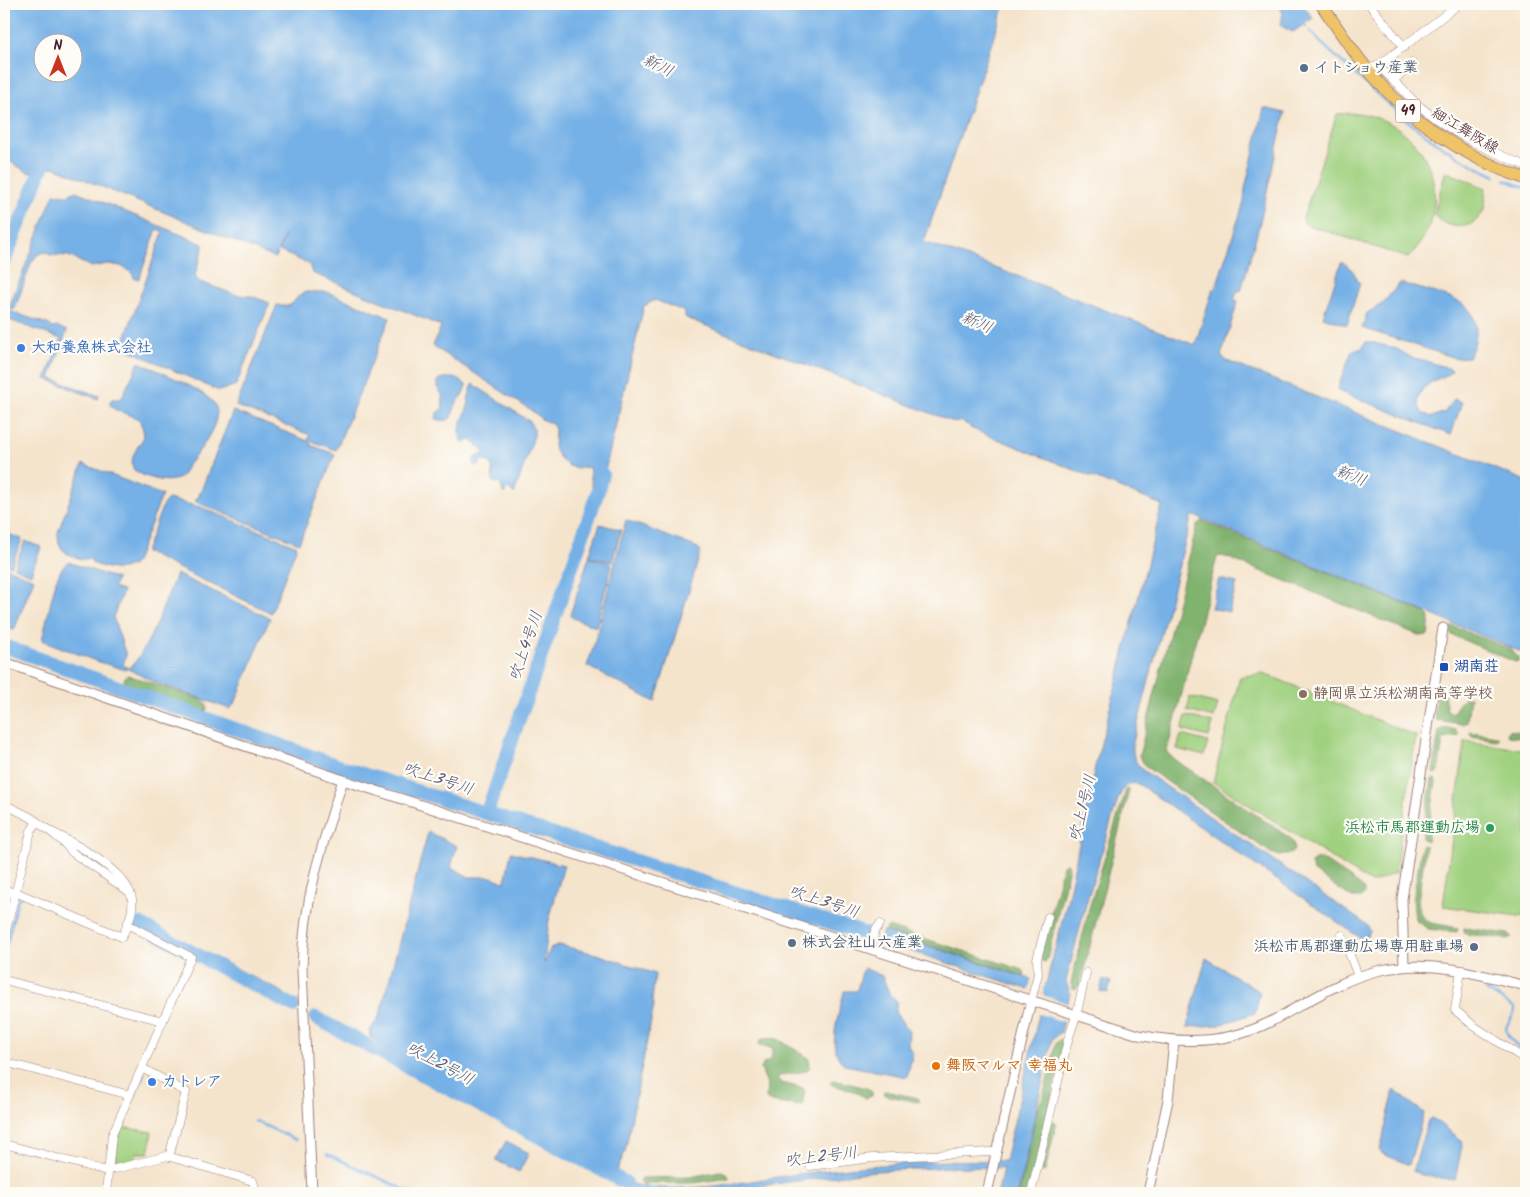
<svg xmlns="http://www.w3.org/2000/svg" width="1530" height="1197" viewBox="0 0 1530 1197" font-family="Kalam,'Klee One',sans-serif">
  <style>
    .green { fill: #a0d180; stroke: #757856 }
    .forest { fill: #80b36e; stroke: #65694c }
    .water { fill: #75b0e6; stroke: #606888; fill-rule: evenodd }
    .pier { fill: #f5e4cc }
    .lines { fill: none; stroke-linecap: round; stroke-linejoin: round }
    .stream { stroke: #75b0e6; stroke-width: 2.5 }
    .river { stroke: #75b0e6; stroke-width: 14 }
    .minor-casing { stroke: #a0827c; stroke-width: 9 }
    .tertiary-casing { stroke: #a0827c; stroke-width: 11 }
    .secondary-casing { stroke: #a0827c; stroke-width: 12 }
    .primary-casing { stroke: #a0827c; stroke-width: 13 }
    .minor { stroke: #fff; stroke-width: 8 }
    .tertiary { stroke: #fff; stroke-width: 9 }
    .secondary { stroke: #f9e7c3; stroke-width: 10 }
    .primary { stroke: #efc469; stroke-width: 11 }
    .service-dot { fill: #5c6f8a; stroke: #fdfcf7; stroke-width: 2 }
    .shop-dot { fill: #3f7fe0; stroke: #fdfcf7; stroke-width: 2 }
    .transit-dot { fill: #1a4fb4; stroke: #fdfcf7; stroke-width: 2 }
    .education-dot { fill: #8d6e63; stroke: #fdfcf7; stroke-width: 2 }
    .leisure-dot { fill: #2e9e5b; stroke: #fdfcf7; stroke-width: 2 }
    .food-dot { fill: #e8710a; stroke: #fdfcf7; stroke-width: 2 }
    .labels { text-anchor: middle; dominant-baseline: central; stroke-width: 4.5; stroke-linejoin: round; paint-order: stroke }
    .shield { fill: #fdfcf7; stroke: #806168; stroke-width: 1 }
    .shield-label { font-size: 14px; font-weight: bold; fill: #4a1f2b }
    .service-label { font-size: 15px; font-weight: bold; fill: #4e5e75; stroke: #fdfcf7; text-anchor: start }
    .street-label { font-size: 15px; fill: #4a1f2b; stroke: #fdfcf7 }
    .shop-label { font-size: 15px; font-weight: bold; fill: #366cbe; stroke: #fdfcf7; text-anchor: start }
    .transit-label { font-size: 15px; font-weight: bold; fill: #164399; stroke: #fdfcf7; text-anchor: start }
    .education-label { font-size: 15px; font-weight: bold; fill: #785e54; stroke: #fdfcf7; text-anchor: start }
    .leisure-label { font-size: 15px; font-weight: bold; fill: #27864d; stroke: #fdfcf7; text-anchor: end }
    .food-label { font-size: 15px; font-weight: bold; fill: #c56008; stroke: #fdfcf7; text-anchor: start }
    .water-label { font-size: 16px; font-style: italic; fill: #5b5976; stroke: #fdfcf7 }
  </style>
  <rect width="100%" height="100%" fill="#fdfcf7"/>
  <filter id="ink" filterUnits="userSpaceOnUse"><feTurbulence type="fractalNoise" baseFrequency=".02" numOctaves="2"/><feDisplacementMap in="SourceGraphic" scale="10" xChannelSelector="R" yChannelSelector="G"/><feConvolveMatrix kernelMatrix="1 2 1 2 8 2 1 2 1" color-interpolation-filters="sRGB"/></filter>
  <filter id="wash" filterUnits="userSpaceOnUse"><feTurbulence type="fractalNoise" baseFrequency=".0096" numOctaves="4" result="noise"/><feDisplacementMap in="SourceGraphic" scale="20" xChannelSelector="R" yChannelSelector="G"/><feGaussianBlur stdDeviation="1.12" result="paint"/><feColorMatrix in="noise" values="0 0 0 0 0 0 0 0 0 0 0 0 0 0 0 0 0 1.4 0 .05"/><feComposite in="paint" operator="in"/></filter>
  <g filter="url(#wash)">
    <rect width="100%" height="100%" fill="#f5e4cc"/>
    <g class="green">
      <path d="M1358,113C1431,124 1460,204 1408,258L1305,224L1303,218L1337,114Z"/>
      <path d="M1447,172L1486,188C1484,196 1487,203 1483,211C1473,232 1447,230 1434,215L1445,173Z"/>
      <polygon points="1263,673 1416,736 1395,873 1371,883 1213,782 1240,677"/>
      <polygon points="1190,697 1218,704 1214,718 1187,711"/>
      <polygon points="1186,716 1213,723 1209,737 1182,730"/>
      <polygon points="1181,735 1208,742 1204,756 1177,749"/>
      <polygon points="1465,741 1526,750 1526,917 1443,906"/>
      <polygon points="122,1127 152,1132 149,1153 136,1153 135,1161 115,1166 118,1136"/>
    </g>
    <g class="forest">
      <path d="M1202,521L1426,613L1430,618L1428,635L1421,636L1226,557L1221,556L1217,557L1167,751L1171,757L1290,838C1303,855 1283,858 1271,853L1146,767L1139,756L1197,525Z"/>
      <polygon points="1452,626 1512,650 1512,653 1519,657 1519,661 1515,662 1452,635 1449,630"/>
      <polygon points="128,675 202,700 206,703 207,707 206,711 198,712 128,687 124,680 125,677"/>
      <polygon points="1439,689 1443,690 1447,710 1452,713 1454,711 1464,697 1470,697 1467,722 1462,724 1436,720 1434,714"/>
      <polygon points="1443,728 1456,730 1460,734 1458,736 1443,739 1438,772 1434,774 1433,771 1439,731"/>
      <polygon points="1509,730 1526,733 1526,738 1508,736 1506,733"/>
      <polygon points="1471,732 1497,736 1499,738 1496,740 1471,736 1469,734"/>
      <polygon points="1432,779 1435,779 1436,781 1427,841 1422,839"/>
      <polygon points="1128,788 1129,791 1080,985 1076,989 1072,988 1071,983 1090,905 1126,790"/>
      <polygon points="1422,845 1426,846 1418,900 1420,913 1425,919 1431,923 1458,928 1457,932 1428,929 1415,920 1413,900"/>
      <polygon points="1317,859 1322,859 1361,886 1364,890 1364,895 1361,898 1352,898 1313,871 1311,863"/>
      <polygon points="1067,862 1069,867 1047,959 1046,961 1043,962 1040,957 1063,865"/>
      <polygon points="155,926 284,993 285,997 281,998 154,930 153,927"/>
      <polygon points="888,927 1023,970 1025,974 1021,975 888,932 886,930"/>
      <polygon points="1464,928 1508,934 1512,937 1507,939 1466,934 1463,933"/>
      <polygon points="768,1038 778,1039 809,1058 810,1067 806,1071 782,1075 777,1078 781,1083 803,1088 805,1091 802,1105 800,1106 771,1102 766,1099 767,1084 761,1069 764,1063 771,1060 773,1049 759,1044 760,1040"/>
      <polygon points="1060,1039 1064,1042 1029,1193 1019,1193 1038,1107 1043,1097 1056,1043"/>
      <polygon points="833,1080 867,1088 872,1092 872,1096 866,1098 854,1091 832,1085 830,1082"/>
      <polygon points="885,1091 918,1098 920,1101 917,1102 885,1095 883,1093"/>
      <polygon points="1051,1121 1056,1122 1056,1125 1045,1171 1041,1173 1039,1172"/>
      <polygon points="720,1171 727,1173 729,1178 693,1183 641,1183 639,1180 641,1178 691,1177"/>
    </g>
    <g class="water">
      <path d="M4,4H1005L924,242L1020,277L1195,345L1213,289L1215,290L1244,202L1245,189L1264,108L1285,113L1259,226L1241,291L1238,290L1234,300L1238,301L1221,356L1227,361L1526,481V654L1192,515L1133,742C1132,755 1134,762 1144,771L1367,925L1370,931L1366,937H1359L1140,785C1126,780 1123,789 1118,799L1086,904L1066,981L1070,993L1061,1032L1052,1039L1018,1193H998L1003,1168L955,1167L875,1171L703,1193H631L633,1190L631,1188L632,1184C685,1195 746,1181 799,1174C869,1165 934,1159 1005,1161L1044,993L1027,989L880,941L883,931L1046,984L1068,898L1095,767L1162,505L970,428V426L960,421L956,423L686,318L683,311L655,300L644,306L600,492H593L589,467L577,468L569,466L562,461L556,452L554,447L555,429L552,424L541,419L535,413L433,346L441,326L312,273L309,264L279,251L285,235L275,258L54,167L29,173L4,158ZM42,42H72V72H42Z"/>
      <polygon points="1278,4 1302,4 1313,18 1293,32 1281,26 1283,12"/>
      <polygon points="76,191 203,244 203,248 195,275 196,278 200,282 237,295 251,296 270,303 236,385 219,391 127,349 125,346 125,338 163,232 157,229 139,279 134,278 132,273 121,266 107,264 91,267 69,256 51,255 44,252 37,255 31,263 16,306 14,310 9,308 6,310 50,325 52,328 58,327 67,331 50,378 99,396 98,399 46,379 61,339 9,320 7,319 4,307 9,307 54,194 67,195"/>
      <path d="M1341,263H1344C1350,268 1356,272 1356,280L1360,283L1347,325L1323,317Z"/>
      <path d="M1400,283C1412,286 1455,298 1463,304C1480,316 1479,341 1468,357L1455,358L1362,328L1367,313L1382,304Z"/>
      <path d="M306,292H327L390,318L336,450L311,441L310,445L335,454L299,543L196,502V499L198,498L233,411L308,441L310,435L236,406L277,305C297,310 291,297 306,292Z"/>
      <path d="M1366,342H1371L1397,349L1412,358L1419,359L1451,369L1452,371L1449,374C1433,381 1409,390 1422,413L1432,417L1445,412L1454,399L1462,402L1451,435L1338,391L1339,385L1351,353L1355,349H1361Z"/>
      <path d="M139,362C157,371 205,389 215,405C224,420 198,453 188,465C184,469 184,477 177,479C166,484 143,477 134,470C128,458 138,447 144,437L143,429L139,419L114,409L109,403L112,399H121Z"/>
      <path d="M444,378H457L466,385C465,388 464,393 462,396C460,400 459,398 457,402C451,414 455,424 436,419L437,413L443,408L442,394L438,389V380Z"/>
      <path d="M473,384L529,421L534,429V436L514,494L507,488L504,494L500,483L493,482L492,467L490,462L482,460L480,461L479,466L474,465V458L484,454L483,450L471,440L463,442C454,430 467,414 469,402L468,399Z"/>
      <path d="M83,464L162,495L136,562C123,574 108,569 92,563V560L85,558L84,560C67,554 58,553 58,532Z"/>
      <polygon points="168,499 200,507 297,546 271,613 145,552 163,505"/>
      <polygon points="626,520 698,548 701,551 655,702 587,666 593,648"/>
      <polygon points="600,524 621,530 612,562 589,556"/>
      <polygon points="8,534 22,539 11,566 4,563 4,538 6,538"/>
      <polygon points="25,541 41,547 31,574 14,567"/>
      <polygon points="589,557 612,564 596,627 573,618 570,615"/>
      <polygon points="68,562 117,579 113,588 123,591 113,617 126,655 123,665 127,667 126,670 93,660 42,640 56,580 62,568"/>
      <polygon points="4,567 34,579 14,630 4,627"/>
      <path d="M176,574L270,618L236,701L230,709L155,682L128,669V668C145,660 168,594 176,574Z"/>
      <polygon points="1219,579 1237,583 1229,612 1211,608"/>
      <polygon points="428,832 457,846 451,867 469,877 491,877 505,882 511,852 564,865 549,920 544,963 545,963 550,949 559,945 600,955 655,974 652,1000 654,1005 625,1152 616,1172 430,1072 417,1066 370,1037 370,1031 380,1015"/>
      <polygon points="1206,958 1260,992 1255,1013 1219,1025 1187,1027"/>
      <path d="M864,968L882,976L890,995L897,1001L895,1012L909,1032L908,1046L913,1053L907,1077L845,1065C824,1049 840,1013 844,991H855L857,990L863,969Z"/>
      <polygon points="1103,979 1111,982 1108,993 1100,991"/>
      <polygon points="1394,1090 1424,1113 1409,1165 1381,1153 1380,1150"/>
      <polygon points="1432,1118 1463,1141 1455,1180 1422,1175 1413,1171 1428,1120"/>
      <polygon points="506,1141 529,1153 519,1172 496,1160"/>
    </g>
    <polygon class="pier" points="1032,977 1046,980 1043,993 1045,996 1069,1004 1064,1022 1040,1014 1037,1015 1043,993 1027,990 1029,988"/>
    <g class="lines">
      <g class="stream">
        <polyline points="1304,24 1306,26"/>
        <path d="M1310,31C1323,46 1340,60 1354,73C1398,114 1441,153 1496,176"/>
        <polyline points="1505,180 1526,188"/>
        <polyline points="4,885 14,889"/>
        <polyline points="138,925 139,924"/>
        <polyline points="4,955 18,898 21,898"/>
        <path d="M1486,990L1515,1008C1516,1018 1501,1025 1508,1035C1511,1040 1516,1044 1519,1049"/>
        <polyline points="255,1121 296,1140"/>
        <polyline points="327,1154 412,1193"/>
        <polyline points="113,1164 116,1136 144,1074"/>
      </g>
      <g class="river">
        <polyline points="4,262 48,153"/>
        <polyline points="4,646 347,769 866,934"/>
        <polyline points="487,812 598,491 602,474"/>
        <polyline points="139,924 293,1006"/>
        <polyline points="316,1018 626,1183"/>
      </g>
    </g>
  </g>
  <g filter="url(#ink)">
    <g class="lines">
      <g class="minor-casing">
        <g id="minor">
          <polyline points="1369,4 1404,47"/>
          <polyline points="1377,67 1459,4"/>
          <path d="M1367,69L1373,67L1380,68C1395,80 1407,96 1422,108C1452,134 1490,151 1526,166"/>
          <polyline points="1393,81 1412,63"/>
          <polyline points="4,804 30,817 50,831 65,844 73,853 128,891"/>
          <path d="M4,890L20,894L122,937C127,925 134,913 132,899C128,872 73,842 50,831"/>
          <polyline points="1342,935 1358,976"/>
          <polyline points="4,938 31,831 37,822"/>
          <polyline points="870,948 875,931 880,924"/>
          <polyline points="1461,970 1455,1010 1474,1026 1526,1060"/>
          <polyline points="4,980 163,1021"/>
          <polyline points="1031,1001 1038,974 1037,959 1048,917"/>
          <polyline points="4,1062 130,1095"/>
          <polyline points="142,1068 186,1092 169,1157"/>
          <polyline points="4,1144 103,1170 115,1169 167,1156 253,1181 256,1193"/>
          <polyline points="810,1166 872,1158 990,1152 996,1153"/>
          <polyline points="106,1193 112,1135 191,957 127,924"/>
          <polyline points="1031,1193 1068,1040 1076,1016 1086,973"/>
        </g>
      </g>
      <g class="tertiary-casing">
        <g id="tertiary">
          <path d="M4,662L343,780L1139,1035C1182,1044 1228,1043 1268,1023C1305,1004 1340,979 1381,970C1430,959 1478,974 1526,986"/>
          <polyline points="1404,966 1402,899 1443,628"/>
          <path d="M312,1193L302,969C303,902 322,844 343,780"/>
          <polyline points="987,1193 1031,1001"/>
          <polyline points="1148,1193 1168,1100 1174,1041"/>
        </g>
      </g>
      <g class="secondary-casing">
        <polyline id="secondary" points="1524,4 1526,6"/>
      </g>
      <g class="primary-casing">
        <path id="primary" d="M1321,4C1336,26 1351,49 1368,70C1409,120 1465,158 1526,179"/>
      </g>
      <use href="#minor" class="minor"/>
      <use href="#tertiary" class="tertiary"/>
      <use href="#secondary" class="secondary"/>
      <use href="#primary" class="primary"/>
    </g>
  </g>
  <g class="service-dot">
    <circle cx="1304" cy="68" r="5"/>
    <circle cx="792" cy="943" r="5"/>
    <circle cx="1474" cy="947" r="5"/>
  </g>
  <g class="shop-dot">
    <circle cx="21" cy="348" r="5"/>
    <circle cx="152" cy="1082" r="5"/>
  </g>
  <rect class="transit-dot" x="1439" y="662" width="10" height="10" rx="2.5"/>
  <circle class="education-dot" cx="1303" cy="694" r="5"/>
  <circle class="leisure-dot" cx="1490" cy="828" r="5"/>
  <circle class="food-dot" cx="936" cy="1066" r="5"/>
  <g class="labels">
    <rect class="shield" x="1395.5" y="99.5" width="25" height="23" rx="4"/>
    <g class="shield-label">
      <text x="1408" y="111">49</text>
    </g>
    <g class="service-label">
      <text x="1314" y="68">イトショウ産業</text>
      <text x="802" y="943">株式会社山六産業</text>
      <text x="1464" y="947" text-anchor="end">浜松市馬郡運動広場専用駐車場</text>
    </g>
    <g class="street-label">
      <text transform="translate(1465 131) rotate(31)">細江舞阪線</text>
    </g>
    <g class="shop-label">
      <text x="31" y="348">大和養魚株式会社</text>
      <text x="162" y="1082">カトレア</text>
    </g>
    <g class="transit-label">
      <text x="1454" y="667">湖南荘</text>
    </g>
    <g class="education-label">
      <text x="1313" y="694">静岡県立浜松湖南高等学校</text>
    </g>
    <g class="leisure-label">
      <text x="1480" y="828">浜松市馬郡運動広場</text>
    </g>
    <g class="food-label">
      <text x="946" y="1066">舞阪マルマ 幸福丸</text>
    </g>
    <g class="water-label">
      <text transform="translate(658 66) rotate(26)">新川</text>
      <text transform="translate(977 323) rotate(24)">新川</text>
      <text transform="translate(1351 476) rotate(22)">新川</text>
      <text transform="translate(526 646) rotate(-71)">吹上4号川</text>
      <text transform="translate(438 779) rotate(18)">吹上3号川</text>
      <text transform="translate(1083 808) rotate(-76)">吹上1号川</text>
      <text transform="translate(824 902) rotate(18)">吹上3号川</text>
      <text transform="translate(440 1064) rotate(28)">吹上2号川</text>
      <text transform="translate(821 1157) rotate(-7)">吹上2号川</text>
    </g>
  </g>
  <rect width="1530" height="1197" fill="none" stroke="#fdfcf7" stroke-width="20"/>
  <g transform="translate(58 58)"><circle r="24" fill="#fdfcf7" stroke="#b5a4a5"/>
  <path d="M0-4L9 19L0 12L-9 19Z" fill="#c8321e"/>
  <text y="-8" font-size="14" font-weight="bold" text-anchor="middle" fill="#4a1f2b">N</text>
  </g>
</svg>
